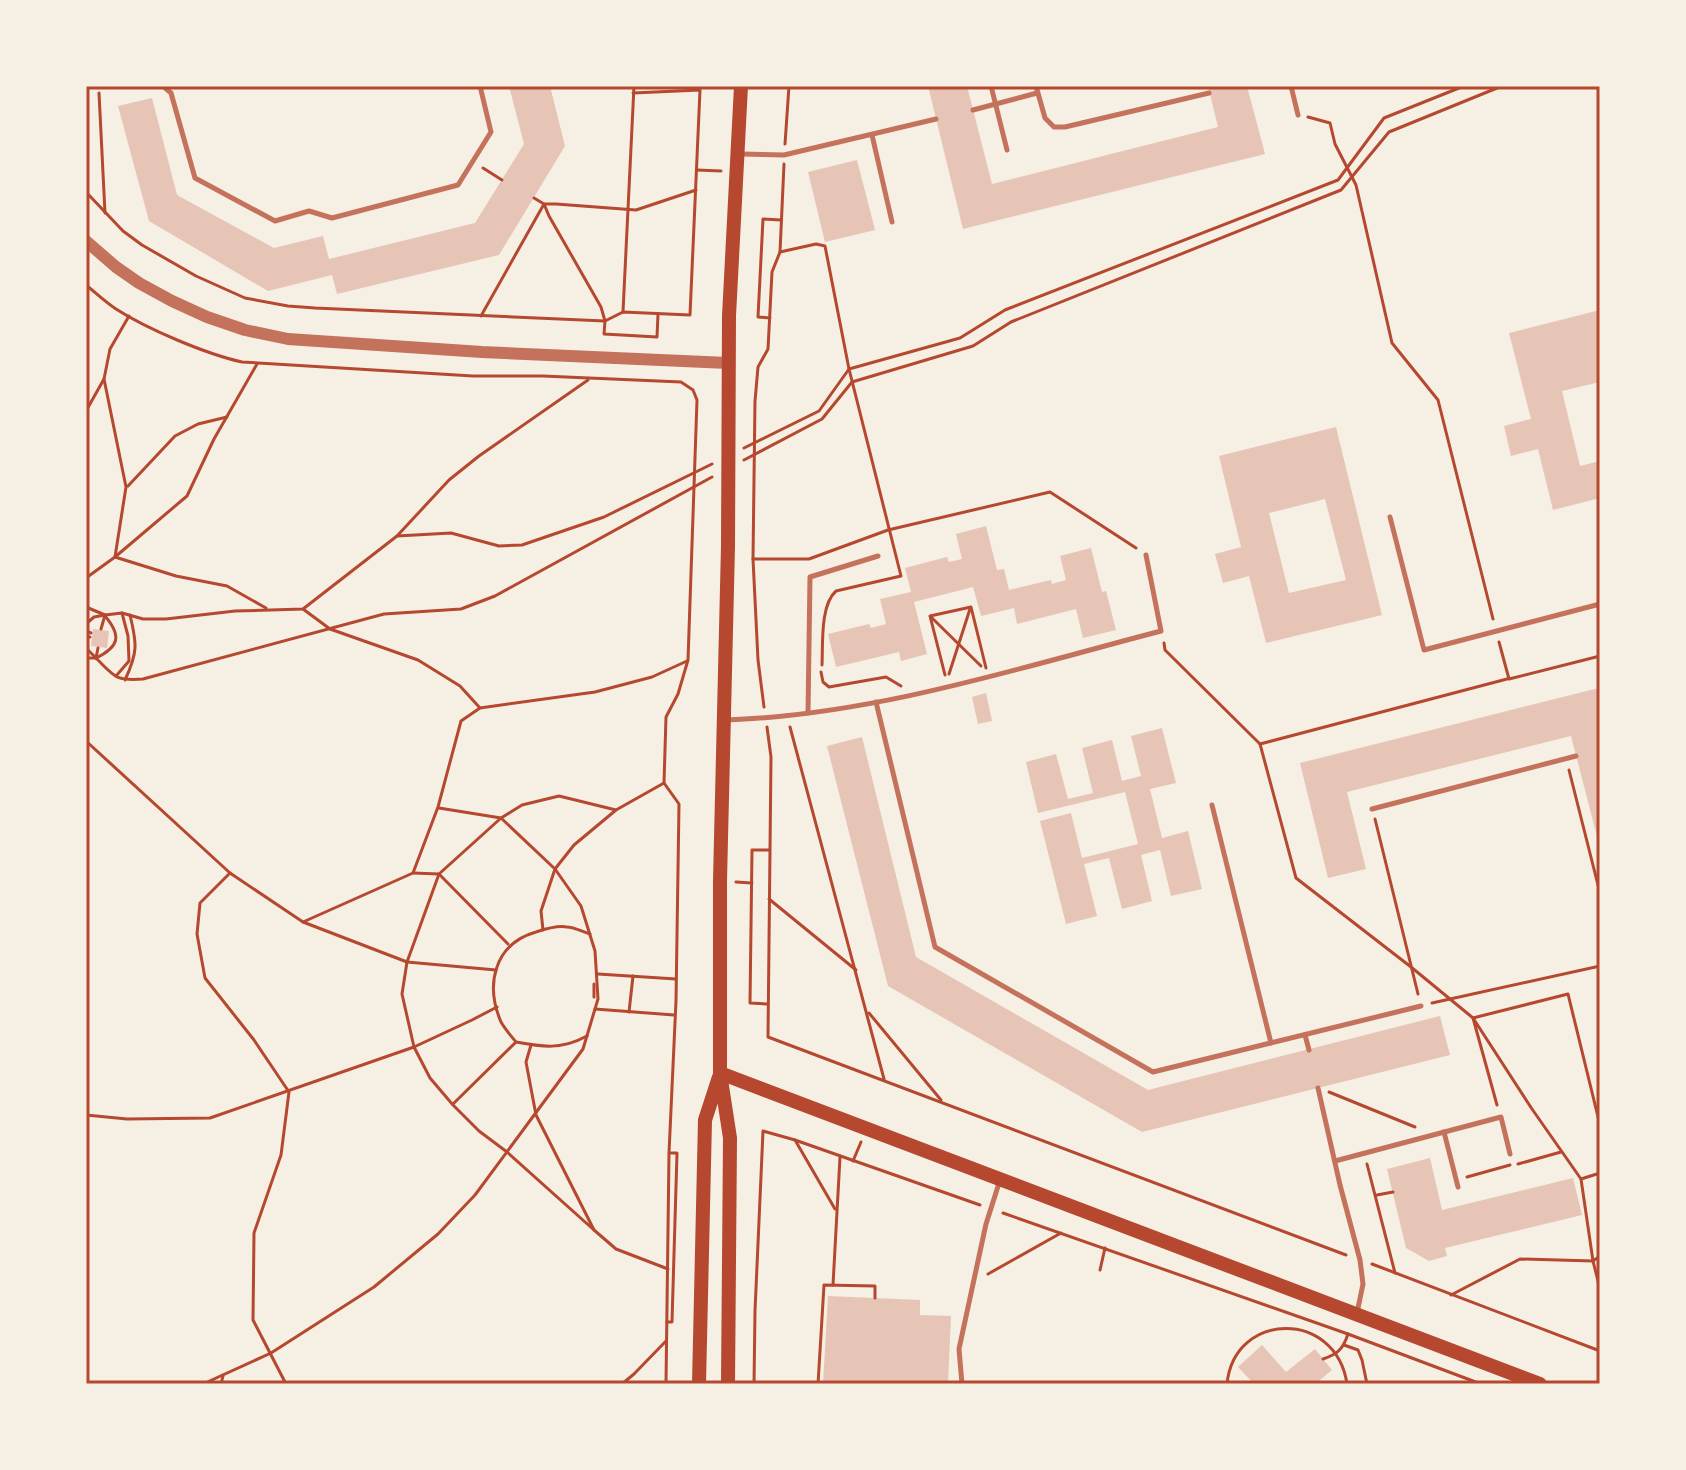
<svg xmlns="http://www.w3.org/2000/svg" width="1686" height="1470" viewBox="0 0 1686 1470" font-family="Mulish,sans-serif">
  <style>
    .building { fill: #e6c5b7; fill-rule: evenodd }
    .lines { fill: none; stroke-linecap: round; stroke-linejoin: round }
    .path { stroke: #b5482f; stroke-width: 3 }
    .service { stroke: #c5725c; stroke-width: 5 }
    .tertiary { stroke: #c5725c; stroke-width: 12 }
    .secondary { stroke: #b5482f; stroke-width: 14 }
    .neatline { fill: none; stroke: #b5482f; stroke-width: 3 }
  </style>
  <rect width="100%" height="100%" fill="#f6efe4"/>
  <g class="building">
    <polygon points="509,86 550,86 565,146 499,255 337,294 332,275 268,291 149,221 118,106 152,98 177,195 274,248 323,236 329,259 475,223 524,144"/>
    <polygon points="928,86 967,86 992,184 1218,127 1208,86 1247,86 1265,154 963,229"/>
    <polygon points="857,160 875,230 825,242 808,172"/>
    <polygon points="1600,310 1600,382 1562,391 1580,466 1600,461 1600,498 1553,510 1538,449 1511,456 1504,426 1531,419 1509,333"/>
    <path d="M1336,427L1382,615L1266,643L1249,576L1223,583L1215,554L1241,547L1219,456ZM1325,499L1346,580L1289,593L1269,513Z"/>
    <polygon points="986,526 997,570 1004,569 1009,590 1051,580 1052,584 1066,580 1060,556 1091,548 1102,592 1106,591 1116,630 1083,638 1076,609 1017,624 1014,608 981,616 973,587 914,602 927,654 901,661 899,652 836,667 828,634 869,624 871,628 886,624 880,599 911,592 905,568 947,557 949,562 962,559 956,534"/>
    <polygon points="93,629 109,631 107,648 91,646"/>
    <polygon points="1599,688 1600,848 1571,736 1347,792 1366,869 1328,878 1300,763"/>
    <polygon points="986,693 992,721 978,724 972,697"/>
    <polygon points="1162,728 1176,783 1150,789 1162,838 1188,831 1202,889 1171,896 1160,850 1141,855 1152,901 1122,909 1109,858 1084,864 1097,916 1066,924 1040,821 1071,813 1082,858 1138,844 1125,792 1038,813 1026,762 1056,754 1068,799 1093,793 1082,748 1112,740 1122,781 1141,776 1131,736"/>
    <polygon points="862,737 916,957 1148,1090 1440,1016 1450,1055 1142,1132 888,986 827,746"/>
    <polygon points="1430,1158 1442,1210 1573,1178 1582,1215 1445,1248 1447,1256 1429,1261 1406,1248 1387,1169"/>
    <polygon points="828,1296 920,1300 920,1315 951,1316 948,1384 823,1384"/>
    <polygon points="1262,1345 1286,1372 1315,1349 1332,1370 1315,1384 1254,1384 1238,1367"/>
  </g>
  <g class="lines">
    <g class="path">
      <polyline points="99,93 105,213"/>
      <polyline points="1308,117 1330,123 1335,144 1356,185 1392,343 1438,400 1493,619"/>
      <polyline points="785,144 789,86"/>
      <polyline points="483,168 502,180"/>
      <polyline points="697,170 721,171"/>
      <polyline points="86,192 123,231 142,245 196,276 245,298 288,306 315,308 605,321 623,312 690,315 700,90 633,93"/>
      <polyline points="534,198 544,204 549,216 601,307 605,321 604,334 657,337 658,314"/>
      <path d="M780,252L816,244L825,246L849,369L901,576L836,591C820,605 823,644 822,665"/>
      <path d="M86,285C96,293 105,302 116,309C147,329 206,354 242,362L473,376H543L681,382L693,390L697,400L688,660L678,694L666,717L664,783L679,804L676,1001L669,1153L666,1384"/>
      <polyline points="623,312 634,86"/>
      <polyline points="481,316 544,204 556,204 636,210 696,190"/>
      <polyline points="770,318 758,317 763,219 781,220"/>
      <polyline points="86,411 104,379"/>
      <polyline points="744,448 819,411 849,369 960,338 1005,310 1338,180 1384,118 1464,86"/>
      <polyline points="744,460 822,419 852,382 973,346 1011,322 1341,190 1389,132 1502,86"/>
      <polyline points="128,486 175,436 198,424 227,417"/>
      <polyline points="397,536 449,480 479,456 588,380"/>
      <polyline points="115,557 126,487 104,379 110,349 129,316"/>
      <polyline points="115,557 187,496 214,439 257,364"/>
      <polyline points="753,559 809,559 888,530 1050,492 1136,548"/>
      <polyline points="86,578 115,557 176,576 227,586 266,608"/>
      <polyline points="86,607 105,615 122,613 143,619 166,619 235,611 303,609 397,536 451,533 499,546 522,545 604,517 712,464"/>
      <polyline points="303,609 330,629 418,660 460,686 480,708"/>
      <polyline points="932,618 981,666"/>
      <polyline points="86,624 94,617 105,615"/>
      <polyline points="101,629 105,615"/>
      <polyline points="86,631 91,633"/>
      <polyline points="86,637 90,637"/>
      <polyline points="1499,642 1509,679 1600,656"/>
      <polyline points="1164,643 1165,650 1260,744 1507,679"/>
      <polyline points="86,648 96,658"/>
      <path d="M86,658H96C115,677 115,681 143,679L384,614L461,609L495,596L712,477"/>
      <path d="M96,658C119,647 122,636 105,616"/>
      <polyline points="96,658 98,648"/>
      <polyline points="821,672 823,682 829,687 886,677 901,686"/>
      <polyline points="949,674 970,609"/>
      <polyline points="945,675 930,616 971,607 986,668"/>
      <polyline points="116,676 129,661 128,636 122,613"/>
      <path d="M125,680C138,652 137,644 130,615"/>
      <polyline points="764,707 758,660 753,559 755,401 758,367 768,349 772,272 780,252 784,164"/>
      <polyline points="767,727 771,757 768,1037 1346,1255"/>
      <polyline points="790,727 884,1079"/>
      <polyline points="86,741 230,873 303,922 407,962 496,970"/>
      <polyline points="1260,744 1296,878 1411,967 1473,1018 1568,994 1600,1125"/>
      <polyline points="1569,770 1600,893"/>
      <polyline points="439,808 501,818 522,805 559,796 616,810"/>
      <polyline points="1375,819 1418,994"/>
      <polyline points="230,873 200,903 197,934 205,978 254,1040 289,1092 281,1155 254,1233 253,1320 286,1384"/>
      <polyline points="413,873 439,874 508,944"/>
      <polyline points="736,882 752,883"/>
      <polyline points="769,899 856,970"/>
      <polyline points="303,922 413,873 438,807 461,721 480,708 595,692 652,677 687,661"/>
      <polyline points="543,930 541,911 555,869 574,845 616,810 664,783"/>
      <polyline points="598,974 676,979"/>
      <polyline points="594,997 594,984"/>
      <polyline points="1432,1003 1600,966"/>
      <polyline points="767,1004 750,1003 752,850 769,850"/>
      <polyline points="595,1009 674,1015"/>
      <polyline points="629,1012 633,976"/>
      <polyline points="869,1013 941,1100"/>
      <path d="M587,1036C561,1050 543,1047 516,1042C511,1036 505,1029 501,1022C485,985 494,944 536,932C545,929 557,925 567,927C574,927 583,932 590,934"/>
      <polyline points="531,1045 526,1062 536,1115 594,1230 616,1249 668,1269"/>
      <polyline points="1329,1092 1415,1127"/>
      <polyline points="453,1104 516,1042"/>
      <polyline points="1497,1105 1473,1018 1532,1109 1581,1179"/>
      <polyline points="86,1115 127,1119 210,1118 414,1047 472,1020 497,1007"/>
      <polyline points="795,1140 835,1209"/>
      <polyline points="853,1161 861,1142"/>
      <polyline points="1367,1164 1395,1273"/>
      <polyline points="1518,1164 1561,1152"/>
      <polyline points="1600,1173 1581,1179 1593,1261 1600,1289"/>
      <polyline points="1467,1177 1510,1165"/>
      <polyline points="1377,1195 1393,1192"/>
      <polyline points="1003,1213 1348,1334 1481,1384"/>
      <polyline points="1372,1264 1600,1351"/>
      <polyline points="1100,1270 1105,1248"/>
      <polyline points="988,1274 1061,1233"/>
      <polyline points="833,1285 840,1157"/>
      <polyline points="1451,1295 1520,1259 1593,1261 1600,1256"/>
      <polyline points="667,1322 672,1322 677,1153 671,1153"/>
      <polyline points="1344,1345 1358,1350 1362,1360 1367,1384"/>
      <path d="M1323,1359C1338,1354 1343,1349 1348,1334"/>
      <polyline points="203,1384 271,1353 374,1287 438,1234 475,1195 583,1049 598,999 595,951 581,906 555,869 501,818 439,874 407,962 402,994 414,1047 430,1078 453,1105 479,1131 507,1152 594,1230"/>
      <polyline points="221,1384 223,1376"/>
      <polyline points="622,1384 634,1374 666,1341"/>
      <polyline points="754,1384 755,1311 763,1131 795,1140 980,1205"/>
      <polyline points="818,1384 824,1285 875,1286 875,1298"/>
      <path d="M1227,1384C1234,1311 1336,1309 1347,1384"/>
    </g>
    <g class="service">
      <polyline points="163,86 171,93 195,178 275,221 309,211 332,218 458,185 491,132 480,86"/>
      <polyline points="991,86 1007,150"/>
      <polyline points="1036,86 1045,118 1054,127 1065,127 1209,93"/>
      <polyline points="1291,86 1298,115"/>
      <polyline points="86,87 89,86"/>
      <polyline points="973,110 1037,93"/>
      <polyline points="872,135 892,222"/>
      <polyline points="741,154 784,155 936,119"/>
      <polyline points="1390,517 1424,650 1600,604"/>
      <polyline points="876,702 935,947 1153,1072 1421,1006"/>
      <polyline points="808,713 810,577 878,556"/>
      <path d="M726,720C874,715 1019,668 1161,631L1146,555"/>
      <polyline points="1212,805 1271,1043"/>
      <polyline points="1372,809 1576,756"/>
      <polyline points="1305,1035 1309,1050"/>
      <polyline points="1318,1088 1340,1185 1360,1260 1363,1284 1357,1313"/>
      <polyline points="1444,1132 1458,1187"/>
      <polyline points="1335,1161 1501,1117 1510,1154"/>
      <polyline points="962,1384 959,1349 986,1224 1000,1180"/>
    </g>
    <polyline class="tertiary" points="86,241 116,267 139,283 172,301 207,317 245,330 288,339 482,352 728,363"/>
    <g class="secondary">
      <polyline points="720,1073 1540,1384"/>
      <polyline points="699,1384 705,1120 719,1077"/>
      <polyline points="728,1384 730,1138 720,1073 720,881 728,546 729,316 741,86"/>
    </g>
  </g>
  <rect width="1686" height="1470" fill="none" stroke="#f6efe4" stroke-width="176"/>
  <rect x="88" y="88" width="1510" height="1294" class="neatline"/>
</svg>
